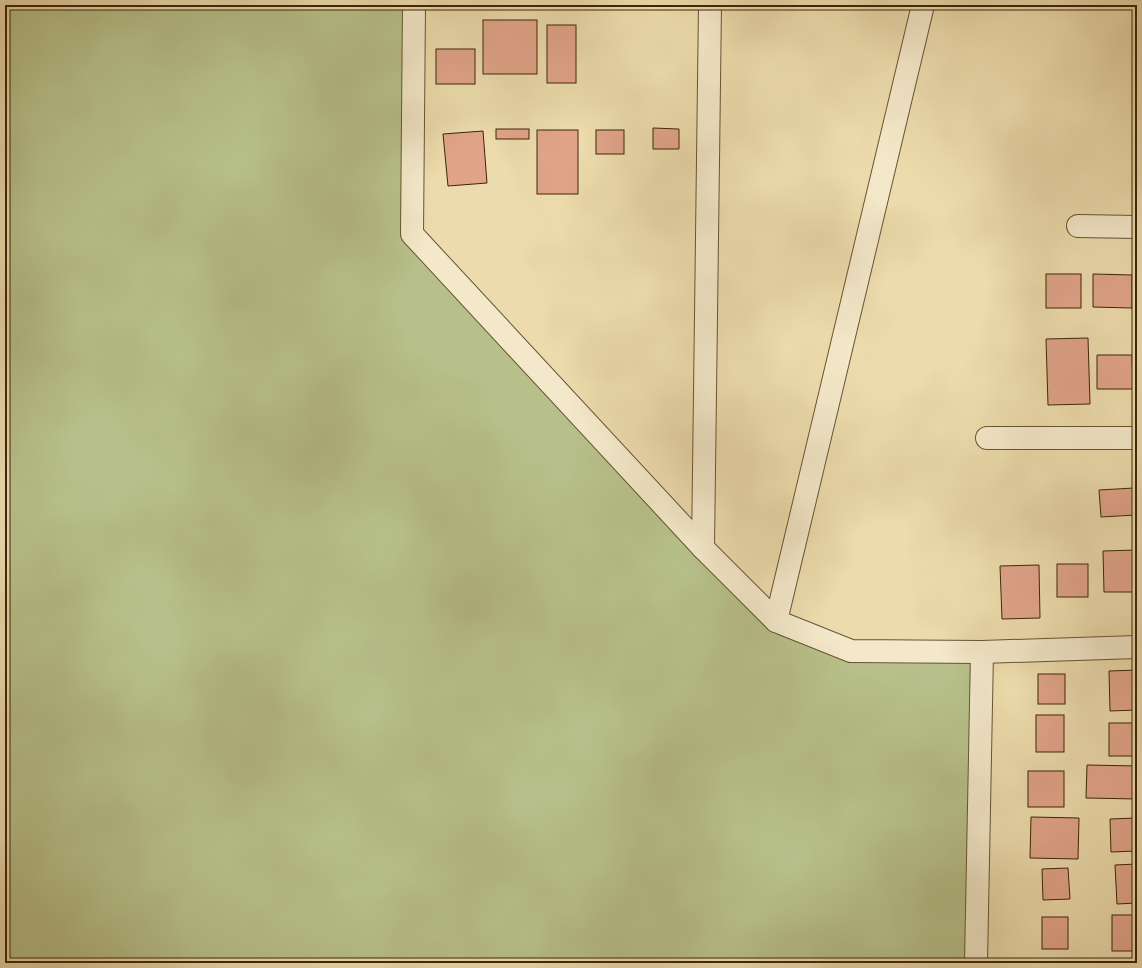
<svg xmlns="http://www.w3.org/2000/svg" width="1142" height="968" viewBox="0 0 1142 968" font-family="'IM FELL French Canon',serif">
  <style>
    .green { fill: #b7c08a; stroke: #7a734a }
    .building { fill: #e1a489; stroke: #3d2609 }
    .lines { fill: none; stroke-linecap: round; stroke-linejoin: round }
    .minor-casing { stroke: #695332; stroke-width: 24 }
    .minor { stroke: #f3e8c9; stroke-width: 22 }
  </style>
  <rect width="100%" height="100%" fill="#ecdbac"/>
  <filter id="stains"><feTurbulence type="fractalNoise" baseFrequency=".005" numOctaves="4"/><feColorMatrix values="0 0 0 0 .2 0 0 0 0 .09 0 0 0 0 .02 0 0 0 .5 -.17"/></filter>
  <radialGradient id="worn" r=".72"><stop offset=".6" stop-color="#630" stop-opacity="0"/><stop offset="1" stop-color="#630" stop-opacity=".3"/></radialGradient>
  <polygon class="green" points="5,5 414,5 412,234 776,621 851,651 982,652 976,963 5,963"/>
  <g class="building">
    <rect x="483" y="20" width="54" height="54"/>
    <rect x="547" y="25" width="29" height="58"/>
    <rect x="436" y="49" width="39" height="35"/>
    <polygon points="653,128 679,129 679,149 653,149"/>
    <rect x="496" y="129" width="33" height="10"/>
    <rect x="537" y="130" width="41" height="64"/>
    <rect x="596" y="130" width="28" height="24"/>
    <polygon points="483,131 487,183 448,186 443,134"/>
    <rect x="1046" y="274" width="35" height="34"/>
    <polygon points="1093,274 1132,275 1132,308 1093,307"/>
    <polygon points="1088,338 1090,404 1048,405 1046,339"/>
    <polygon points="1097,355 1132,355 1133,389 1097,389"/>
    <polygon points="1134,488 1136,515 1101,517 1099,490"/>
    <polygon points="1137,550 1137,592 1104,592 1103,551"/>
    <rect x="1057" y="564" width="31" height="33"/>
    <polygon points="1039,565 1040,618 1002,619 1000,566"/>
    <polygon points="1137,670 1137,710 1110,711 1109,671"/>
    <rect x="1038" y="674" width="27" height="30"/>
    <rect x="1036" y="715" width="28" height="37"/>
    <rect x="1109" y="723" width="27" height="33"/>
    <polygon points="1087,765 1137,766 1137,799 1086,798"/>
    <rect x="1028" y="771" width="36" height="36"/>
    <polygon points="1031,817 1079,818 1078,859 1030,858"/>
    <polygon points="1136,818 1137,851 1111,852 1110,819"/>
    <polygon points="1137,864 1137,903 1117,904 1115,865"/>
    <polygon points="1068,868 1070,899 1043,900 1042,869"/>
    <rect x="1112" y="915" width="24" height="36"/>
    <rect x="1042" y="917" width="26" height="32"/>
  </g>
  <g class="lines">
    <g class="minor-casing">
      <g id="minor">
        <polyline points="414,5 412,234 703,548 776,621 851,651 982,652 1137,647"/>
        <polyline points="1078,226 1137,227"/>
        <polyline points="987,438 1137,438"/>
        <polyline points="703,548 710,5"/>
        <polyline points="776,621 923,5"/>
        <polyline points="976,963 982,652"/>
      </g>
    </g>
    <use href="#minor" class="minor"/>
  </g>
  <rect width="1142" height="968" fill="none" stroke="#ecdbac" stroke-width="20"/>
  <rect x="6" y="6" width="1130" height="956" fill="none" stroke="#3d2609" stroke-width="2"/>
  <rect x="10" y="10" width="1122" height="948" fill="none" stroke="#3d2609"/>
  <rect width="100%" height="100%" filter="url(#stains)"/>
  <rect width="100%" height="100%" fill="url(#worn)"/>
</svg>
